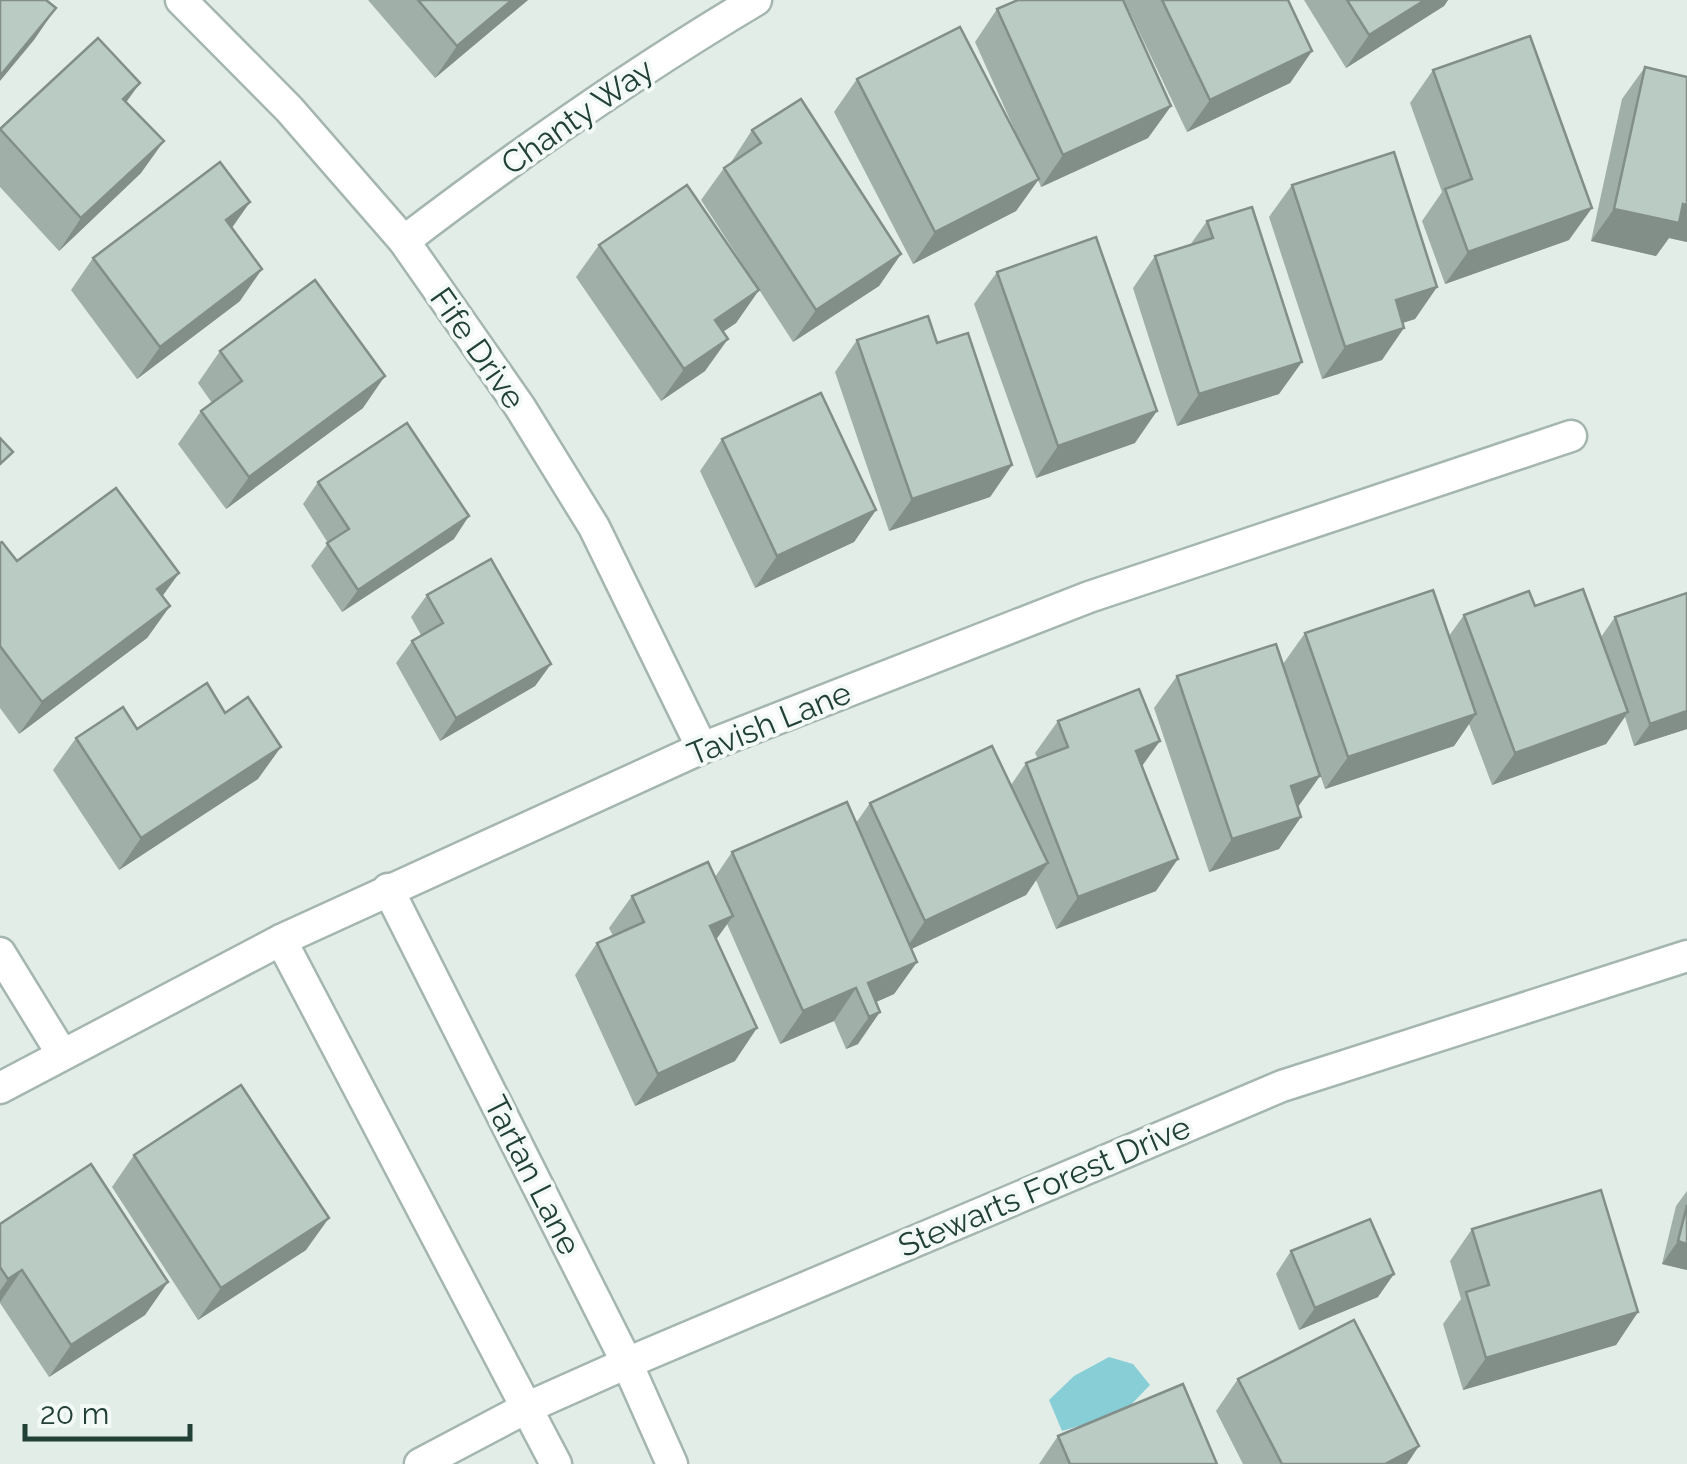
<svg xmlns="http://www.w3.org/2000/svg" width="1687" height="1464" viewBox="0 0 1687 1464" font-family="Raleway,sans-serif">
  <style>
    .water { fill: #87ced6 }
    .lines { fill: none; stroke-linecap: round; stroke-linejoin: round }
    .minor-casing { stroke: #a4b6af; stroke-width: 35 }
    .minor { stroke: #fff; stroke-width: 30 }
    .wall { fill: #a0afa8 }
    .shaded-wall { fill: #828e88 }
    .building { fill: #bacbc3; stroke: #828e88; stroke-width: 2.5 }
    .labels { text-anchor: middle; dominant-baseline: central; stroke-width: 8; stroke-linejoin: round; paint-order: stroke }
    .street-label { font-size: 32px; fill: #214036; stroke: #f3f9f6 }
  </style>
  <rect width="100%" height="100%" fill="#e2ede8"/>
  <polygon class="water" points="1109,1357 1133,1364 1150,1385 1123,1413 1062,1431 1049,1400 1074,1376"/>
  <g class="lines">
    <g class="minor-casing">
      <g id="minor">
        <polyline points="181,0 289,109 404,241 520,407 594,527 702,748"/>
        <path d="M404,241C518,154 633,73 756,0"/>
        <polyline points="388,889 627,1363 672,1464"/>
        <polyline points="281,940 556,1464"/>
        <polyline points="0,953 62,1054"/>
        <polyline points="0,1088 281,940 702,748 1089,597 1571,436"/>
        <polyline points="420,1464 526,1408 627,1363 1282,1086 1687,956"/>
      </g>
    </g>
    <use href="#minor" class="minor"/>
  </g>
  <g class="wall">
    <polygon points="368,0 528,0 435,78"/>
    <polygon points="1124,0 1288,0 1312,51 1290,83 1187,132"/>
    <polygon points="1304,0 1448,0 1444,6 1346,68"/>
    <polygon points="997,9 1171,106 1148,138 1041,187 1038,180 1016,211 913,264 834,112 857,79 1025,153 975,42"/>
    <polygon points="1645,67 1687,77 1687,242 1669,238 1656,256 1591,241 1622,99"/>
    <polygon points="1433,70 1569,240 1445,284 1422,221 1442,192 1410,103"/>
    <polygon points="126,102 141,173 59,251 0,187 0,129"/>
    <polygon points="752,130 901,254 879,286 793,342 701,200 724,168 730,164"/>
    <polygon points="1292,185 1437,287 1415,319 1403,323 1382,360 1322,379 1269,217"/>
    <polygon points="250,202 232,228 240,301 137,379 71,290 93,258"/>
    <polygon points="1207,221 1279,394 1177,426 1133,288 1155,256 1190,245"/>
    <polygon points="599,245 759,290 736,323 723,332 705,371 661,401 576,277"/>
    <polygon points="997,272 1135,443 1036,478 974,304"/>
    <polygon points="857,340 937,343 1012,465 990,497 889,531 835,372"/>
    <polygon points="220,351 363,408 226,509 178,444 201,411 212,403 198,383"/>
    <polygon points="722,439 876,510 854,542 755,588 700,471"/>
    <polygon points="318,482 454,539 342,612 311,566 328,543 303,504"/>
    <polygon points="0,543 17,561 179,573 162,596 170,606 147,638 19,734 0,708"/>
    <polygon points="427,595 551,664 535,686 440,741 396,663 412,641 421,635 411,617"/>
    <polygon points="1535,606 1601,637 1615,617 1687,729 1634,746 1625,717 1606,744 1492,785 1469,724 1454,746 1325,789 1301,719 1320,776 1298,807 1301,817 1279,849 1209,872 1154,708 1177,676 1283,664 1305,633 1449,636 1464,615"/>
    <polygon points="1058,721 1142,766 1156,891 1056,929 1036,880 1026,895 911,949 917,962 894,994 876,1002 858,1044 846,1049 834,1021 780,1044 727,924 716,939 735,1061 635,1106 575,975 597,943 613,936 609,928 632,896 715,877 732,852 856,823 870,803 1011,785 1026,763 1038,759 1035,753"/>
    <polygon points="137,729 258,779 119,870 53,770 76,738"/>
    <polygon points="134,1155 306,1250 198,1320 112,1187"/>
    <polygon points="1687,1191 1687,1270 1662,1264 1676,1206"/>
    <polygon points="0,1224 168,1282 145,1315 49,1377 0,1303"/>
    <polygon points="1472,1229 1638,1312 1616,1345 1463,1390 1443,1324 1461,1299 1450,1261"/>
    <polygon points="1291,1251 1378,1297 1299,1330 1276,1274"/>
    <polygon points="1238,1379 1407,1464 1243,1464 1216,1411"/>
    <polygon points="1058,1436 1217,1464 1039,1464"/>
  </g>
  <g class="shaded-wall">
    <polygon points="512,0 528,0 435,78 457,46"/>
    <polygon points="1425,0 1448,0 1444,6 1346,68 1369,35"/>
    <polygon points="56,8 34,40 0,81 0,76"/>
    <polygon points="1312,51 1290,83 1187,132 1210,100"/>
    <polygon points="140,83 117,115 123,99"/>
    <polygon points="1171,106 1148,138 1041,187 1063,155"/>
    <polygon points="164,141 141,173 59,251 81,218"/>
    <polygon points="1039,179 1016,211 913,264 935,232"/>
    <polygon points="250,202 227,234 226,220"/>
    <polygon points="1683,204 1687,205 1687,242 1669,238 1656,256 1591,241 1614,209"/>
    <polygon points="1592,208 1569,240 1445,284 1468,252"/>
    <polygon points="901,254 879,286 793,342 816,310"/>
    <polygon points="262,269 240,301 137,379 160,347"/>
    <polygon points="1437,287 1415,319 1373,332 1396,300"/>
    <polygon points="759,290 736,323 692,352 715,320"/>
    <polygon points="1404,328 1382,360 1322,379 1345,347"/>
    <polygon points="728,339 705,371 661,401 684,369"/>
    <polygon points="1302,362 1279,394 1177,426 1199,394"/>
    <polygon points="385,376 363,408 226,509 249,477"/>
    <polygon points="1157,411 1135,443 1036,478 1058,446"/>
    <polygon points="1012,465 990,497 889,531 912,499"/>
    <polygon points="876,510 854,542 755,588 777,556"/>
    <polygon points="469,516 454,539 342,612 358,590"/>
    <polygon points="179,573 156,605 157,589"/>
    <polygon points="170,606 147,638 19,734 42,702"/>
    <polygon points="551,664 535,686 440,741 456,718"/>
    <polygon points="1687,711 1687,729 1634,746 1650,724"/>
    <polygon points="1628,712 1606,744 1492,785 1515,753"/>
    <polygon points="1476,714 1454,746 1325,789 1348,757"/>
    <polygon points="1160,741 1137,773 1136,751"/>
    <polygon points="281,747 258,779 119,870 141,838"/>
    <polygon points="1320,776 1297,808 1291,786"/>
    <polygon points="1301,817 1279,849 1209,872 1232,839"/>
    <polygon points="1178,859 1156,891 1056,929 1078,897"/>
    <polygon points="1048,863 1026,895 903,953 925,921"/>
    <polygon points="733,916 710,948 710,926"/>
    <polygon points="917,962 894,994 865,1007 868,983"/>
    <polygon points="856,988 834,1021 780,1044 803,1011"/>
    <polygon points="880,1012 858,1044 846,1049 869,1017"/>
    <polygon points="757,1028 735,1061 635,1106 658,1074"/>
    <polygon points="329,1218 306,1250 198,1320 221,1288"/>
    <polygon points="1678,1241 1687,1244 1687,1270 1662,1264"/>
    <polygon points="22,1270 0,1302 0,1291 8,1279"/>
    <polygon points="1394,1274 1378,1297 1299,1330 1315,1308"/>
    <polygon points="168,1282 145,1315 49,1377 71,1345"/>
    <polygon points="1638,1312 1616,1345 1463,1390 1486,1358"/>
    <polygon points="1419,1446 1407,1464 1385,1464"/>
  </g>
  <g class="building">
    <polygon points="0,0 46,0 56,8 0,76"/>
    <polygon points="418,0 512,0 457,46"/>
    <polygon points="1018,0 1123,0 1171,106 1063,155 997,9"/>
    <polygon points="1162,0 1288,0 1312,51 1210,100"/>
    <polygon points="1347,0 1425,0 1369,35"/>
    <polygon points="960,27 1039,179 935,232 857,79"/>
    <polygon points="1530,36 1592,208 1468,252 1445,189 1472,179 1433,70"/>
    <polygon points="98,38 140,83 123,99 164,141 81,218 0,129"/>
    <polygon points="1645,67 1687,77 1687,205 1683,204 1679,223 1614,209"/>
    <polygon points="801,99 901,254 816,310 724,168 761,143 752,130"/>
    <polygon points="1394,152 1437,287 1396,300 1404,328 1345,347 1292,185"/>
    <polygon points="220,162 250,202 226,220 262,269 160,347 93,258"/>
    <polygon points="687,185 759,290 715,320 728,339 684,369 599,245"/>
    <polygon points="1252,207 1302,362 1199,394 1155,256 1213,238 1207,221"/>
    <polygon points="1096,237 1157,411 1058,446 997,272"/>
    <polygon points="315,280 385,376 249,477 201,411 242,381 220,351"/>
    <polygon points="928,316 937,343 968,333 1012,465 912,499 857,340"/>
    <polygon points="821,393 876,510 777,556 722,439"/>
    <polygon points="407,423 469,516 358,590 327,543 349,529 318,482"/>
    <polygon points="0,438 13,452 0,464"/>
    <polygon points="116,488 179,573 157,589 170,606 42,702 0,646 0,543 2,542 17,561"/>
    <polygon points="491,559 551,664 456,718 412,641 443,623 427,595"/>
    <polygon points="1583,589 1628,712 1515,753 1464,615 1529,591 1535,606"/>
    <polygon points="1433,590 1476,714 1348,757 1305,633"/>
    <polygon points="1687,593 1687,711 1650,724 1615,617"/>
    <polygon points="1276,644 1320,776 1291,786 1301,817 1232,839 1177,676"/>
    <polygon points="207,683 225,713 248,697 281,747 141,838 76,738 123,707 137,729"/>
    <polygon points="1139,689 1160,741 1136,751 1178,859 1078,897 1026,763 1068,747 1058,721"/>
    <polygon points="992,746 1048,863 925,921 870,803"/>
    <polygon points="847,802 917,962 868,983 880,1012 869,1017 856,988 803,1011 732,852"/>
    <polygon points="708,862 733,916 710,926 757,1028 658,1074 597,943 644,922 632,896"/>
    <polygon points="241,1085 329,1218 221,1288 134,1155"/>
    <polygon points="91,1164 168,1282 71,1345 22,1270 8,1279 0,1267 0,1224"/>
    <polygon points="1601,1190 1638,1312 1486,1358 1466,1292 1489,1285 1472,1229"/>
    <polygon points="1687,1205 1687,1244 1678,1241"/>
    <polygon points="1370,1219 1394,1274 1315,1308 1291,1251"/>
    <polygon points="1354,1320 1419,1446 1385,1464 1282,1464 1238,1379"/>
    <polygon points="1183,1384 1217,1464 1070,1464 1058,1436"/>
  </g>
  <g class="labels">
    <g class="street-label">
      <text transform="translate(577 116) rotate(-35)">Chanty Way</text>
      <text transform="translate(478 348) rotate(55)">Fife Drive</text>
      <text transform="translate(769 723) rotate(-22)">Tavish Lane</text>
      <text transform="translate(533 1175) rotate(63)">Tartan Lane</text>
      <text transform="translate(1044 1186) rotate(-23)">Stewarts Forest Drive</text>
    </g>
  </g>
  <path d="M25 1424v15h165v-15" fill="none" stroke="#214036" stroke-width="5"/>
  <text x="40" y="1424" font-size="30" fill="#214036" stroke="#f3f9f6" stroke-width="8" paint-order="stroke">20 m</text>
</svg>
